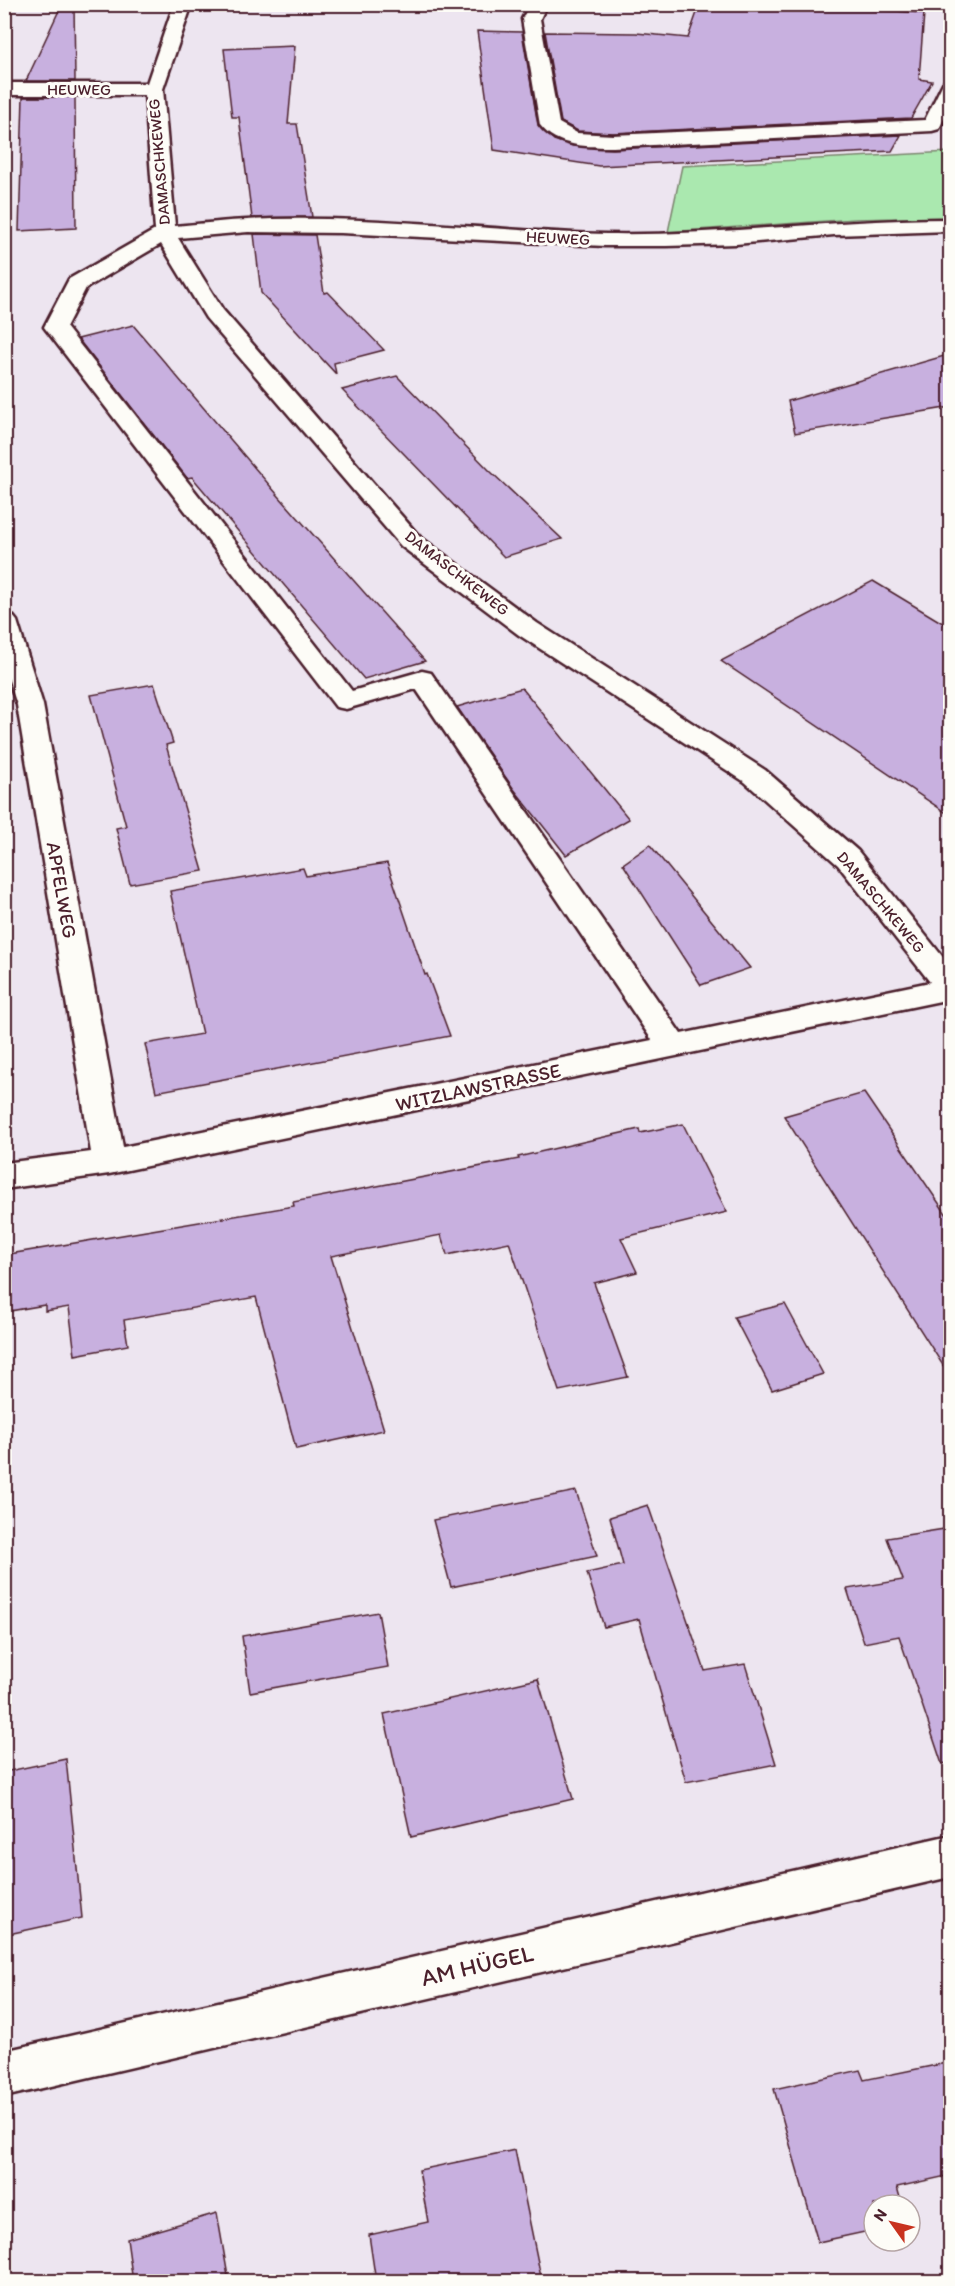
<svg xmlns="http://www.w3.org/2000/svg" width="955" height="2286" viewBox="0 0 955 2286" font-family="Itim,sans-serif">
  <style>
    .green { fill: #aae8af; stroke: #7a846d; stroke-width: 1.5 }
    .building { fill: #c8b0df; stroke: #4a1f2b; stroke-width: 1.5 }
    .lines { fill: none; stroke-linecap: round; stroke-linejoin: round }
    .minor-casing { stroke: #4a1f2b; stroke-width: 5 }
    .minor { fill: #fdfcf7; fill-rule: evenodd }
    .labels { text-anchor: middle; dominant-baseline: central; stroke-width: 6; stroke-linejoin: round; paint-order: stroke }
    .far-street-label { font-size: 16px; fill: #4a1f2b; stroke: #fdfcf7 }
    .street-label { font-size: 20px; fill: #4a1f2b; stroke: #fdfcf7 }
    .near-street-label { font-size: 24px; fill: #4a1f2b; stroke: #fdfcf7 }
  </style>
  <rect width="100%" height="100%" fill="#ede5f0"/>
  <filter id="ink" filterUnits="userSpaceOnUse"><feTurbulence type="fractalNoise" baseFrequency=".0167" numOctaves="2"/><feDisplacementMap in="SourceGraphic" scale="12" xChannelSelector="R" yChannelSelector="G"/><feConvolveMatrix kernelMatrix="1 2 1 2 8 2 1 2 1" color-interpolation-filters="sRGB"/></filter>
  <g filter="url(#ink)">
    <polygon class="green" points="950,152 950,217 855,219 668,232 682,166"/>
    <g class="building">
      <polygon points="62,4 74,4 75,81 26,81"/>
      <polygon points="700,4 791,4 924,13 919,79 932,81 911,118 613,133 578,131 561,122 545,32 636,33 688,38"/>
      <polygon points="477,31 522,32 538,125 554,140 573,146 613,149 901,135 892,151 599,166 494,150"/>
      <polygon points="295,46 288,124 297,124 312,217 252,218 239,117 232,117 224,49"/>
      <polygon points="23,97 75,97 76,228 19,231"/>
      <polygon points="254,234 315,235 324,293 328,292 384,350 334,363 336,374 261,293"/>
      <polygon points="133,325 277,494 425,661 364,679 192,477 187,478 78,339"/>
      <polygon points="951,354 951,407 795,433 788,401"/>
      <polygon points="397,376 490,471 562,539 504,557 342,390"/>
      <polygon points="873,581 951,628 951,816 721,661"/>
      <polygon points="154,684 173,743 166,745 203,871 130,884 116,828 126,826 91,695"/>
      <polygon points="522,688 629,819 566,855 513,788 457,707"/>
      <polygon points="650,845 750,968 701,985 623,864"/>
      <polygon points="387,863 425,975 427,974 450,1036 156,1092 145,1044 202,1034 170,891 303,868 306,876"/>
      <polygon points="864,1093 951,1221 951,1378 784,1116"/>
      <polygon points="683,1124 727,1212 621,1238 637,1272 594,1283 628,1377 559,1391 509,1242 447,1255 441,1235 331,1256 384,1430 296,1449 256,1297 124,1320 128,1345 75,1355 69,1307 45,1311 45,1305 4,1312 4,1255 294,1206 293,1202 519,1159 518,1157 639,1129 640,1133"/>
      <polygon points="785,1304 823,1374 772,1390 734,1317"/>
      <polygon points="576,1491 597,1556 451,1587 433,1520"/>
      <polygon points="648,1505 705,1671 745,1664 776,1764 686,1782 639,1619 604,1627 587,1573 623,1565 610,1517"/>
      <polygon points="951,1528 951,1762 942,1764 899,1636 864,1643 847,1589 903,1580 887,1538"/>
      <polygon points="378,1612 388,1667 250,1692 242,1636"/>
      <polygon points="538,1679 573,1799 411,1837 384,1714"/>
      <polygon points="66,1759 82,1918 4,1935 4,1772"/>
      <polygon points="951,2062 951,2175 897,2187 902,2205 874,2205 874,2230 818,2242 774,2089 860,2070 864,2080"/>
      <polygon points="515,2150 542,2282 376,2282 369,2235 428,2222 419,2170"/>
      <polygon points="217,2213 229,2282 133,2282 127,2239"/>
    </g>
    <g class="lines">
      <g class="minor-casing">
        <g id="minor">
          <path d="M174,4H192L163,89L175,226C199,224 223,221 247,220C366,214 487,231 606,234C721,236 835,219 950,219V231L834,235L736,244L666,246H605L341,233L248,232L178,238L223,310L419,536L537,623L765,770L858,851L950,966V999L109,1174L4,1189V1163L91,1152L17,705L4,665V613L13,616L17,621L43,705L123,1147L652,1040L416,689L346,709L336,707L44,327L69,279L155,230L145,95H4V83H147ZM161,244L206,318L401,546L519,635L745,782L838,865L930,982L681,1034L431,673L422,671L352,691L66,327L86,288Z"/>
          <path d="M530,4H547L540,19L559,123L577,133L613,135L925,120L941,87L943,83L950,81V106L939,129L932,131L613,147C589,147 556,147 540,125L522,19Z"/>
          <polygon points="950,1835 950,1877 4,2097 4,2051"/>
        </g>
      </g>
      <use href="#minor" class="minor"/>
    </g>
  </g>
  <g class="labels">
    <g class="far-street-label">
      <text x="79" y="89">HEUWEG</text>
      <text transform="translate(159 162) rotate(-95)">DAMASCHKEWEG</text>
      <text transform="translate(558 238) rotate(3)">HEUWEG</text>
      <text transform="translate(457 573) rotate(38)">DAMASCHKEWEG</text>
      <text transform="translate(881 902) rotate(50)">DAMASCHKEWEG</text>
    </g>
    <g class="street-label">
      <text transform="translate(62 890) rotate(80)">APFELWEG</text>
      <text transform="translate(478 1087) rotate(-12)">WITZLAWSTRASSE</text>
    </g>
    <g class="near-street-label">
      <text transform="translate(477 1965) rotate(-13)">AM HÜGEL</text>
    </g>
  </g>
  <rect width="955" height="2286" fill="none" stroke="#fdfcf7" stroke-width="24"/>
  <rect x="12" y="12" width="931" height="2262" fill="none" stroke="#4a1f2b" stroke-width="2" filter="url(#ink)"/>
  <g transform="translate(892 2223) rotate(304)"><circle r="28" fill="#fdfcf7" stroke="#b5a4a5" stroke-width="1.5"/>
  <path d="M0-4.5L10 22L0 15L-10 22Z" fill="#c8321e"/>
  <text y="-9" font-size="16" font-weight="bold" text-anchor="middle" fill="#4a1f2b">N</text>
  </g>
</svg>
